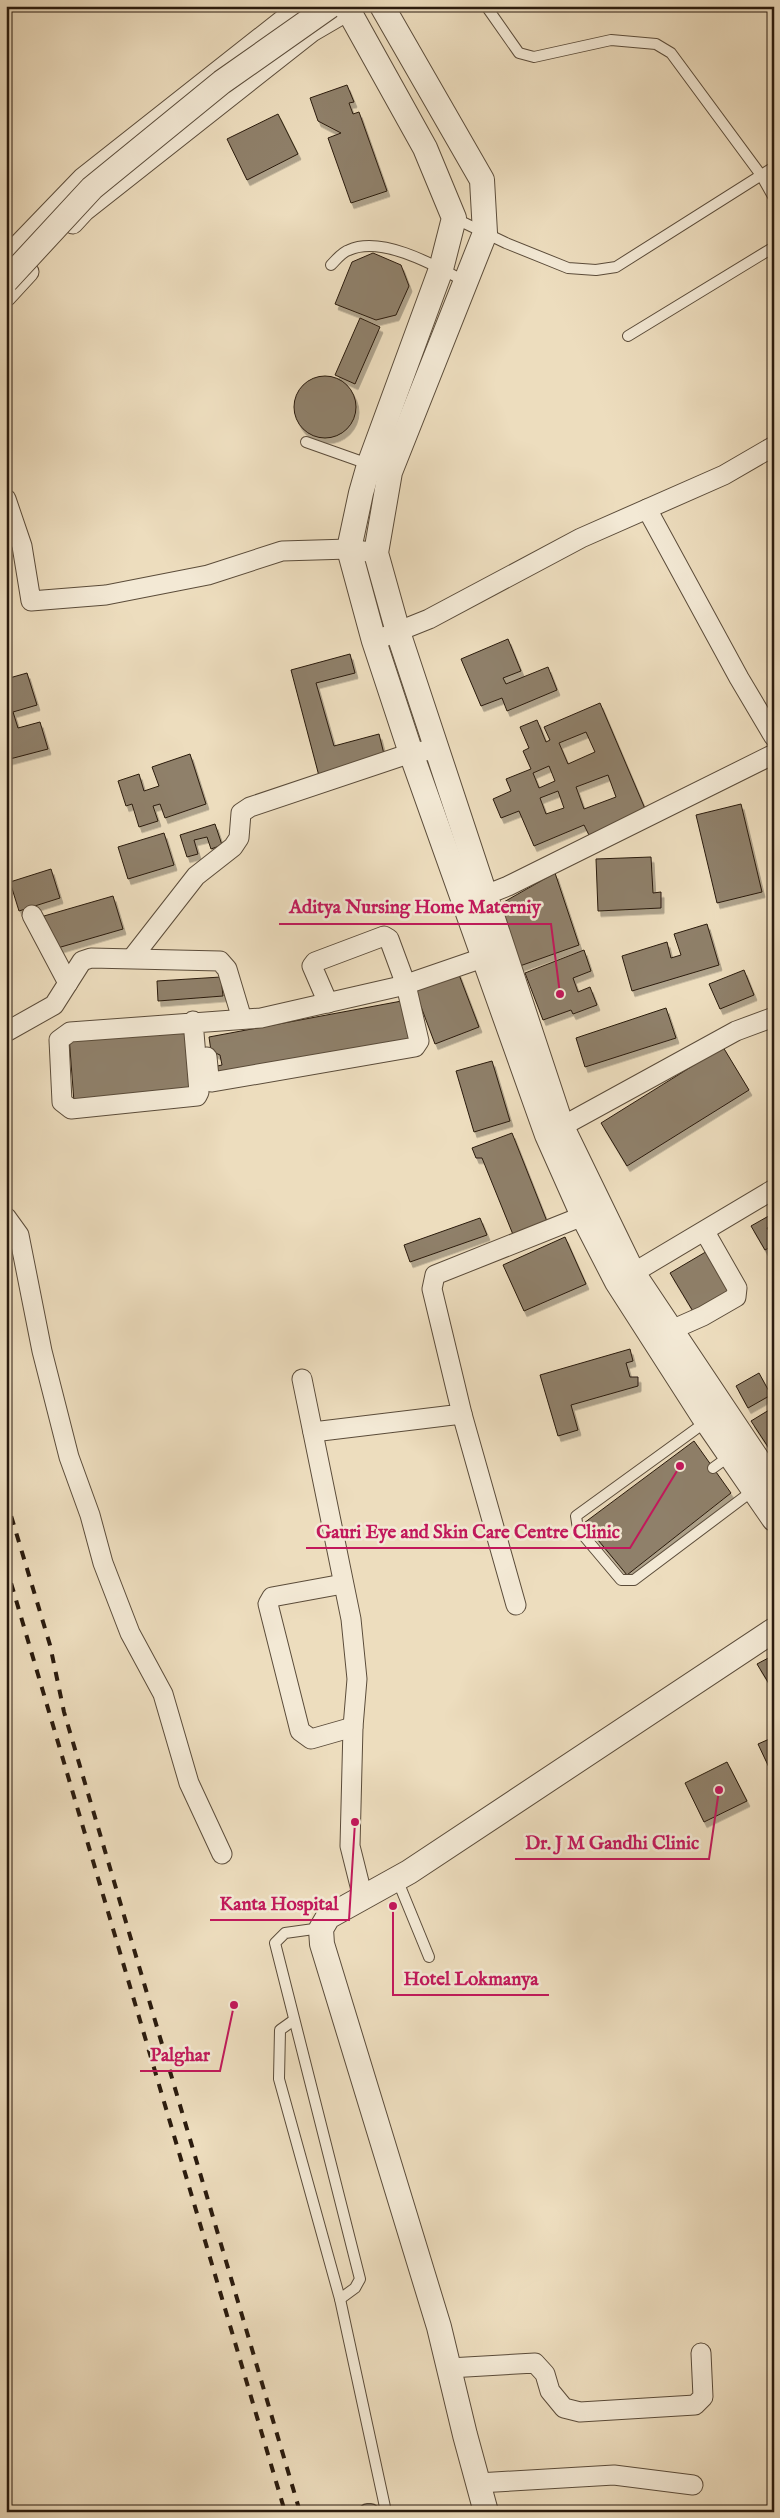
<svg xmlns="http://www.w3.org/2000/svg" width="780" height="2518" viewBox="0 0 780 2518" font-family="'IM FELL English',serif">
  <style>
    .building { fill: #8f806a; stroke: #2a1b0e; fill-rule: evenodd; filter: url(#shadow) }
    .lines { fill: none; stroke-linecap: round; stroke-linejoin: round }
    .service-casing { stroke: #5b4c3a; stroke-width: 12 }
    .pedestrian-casing { stroke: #5b4c3a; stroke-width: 18 }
    .minor-casing { stroke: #5b4c3a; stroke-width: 21 }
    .tertiary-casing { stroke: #5b4c3a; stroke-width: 26 }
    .service { stroke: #f3e9d5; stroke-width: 10 }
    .pedestrian { stroke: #f3e9d5; stroke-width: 15 }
    .minor { stroke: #f3e9d5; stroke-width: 19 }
    .tertiary { stroke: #f3e9d5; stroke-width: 24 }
    .rail { stroke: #2a1b0e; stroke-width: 4; stroke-dasharray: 9 9; stroke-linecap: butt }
    .tertiary-bridge-casing { stroke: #5b4c3a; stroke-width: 26; stroke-linecap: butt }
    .tertiary-bridge { stroke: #f3e9d5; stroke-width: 24 }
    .leader { fill: none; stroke: #c2185b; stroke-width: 2 }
    .callout-dot { fill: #c2185b; stroke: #f3e9d5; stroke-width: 2 }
    .callout-label { font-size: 19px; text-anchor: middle; font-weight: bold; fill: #c2185b; stroke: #f3e9d5; stroke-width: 5; stroke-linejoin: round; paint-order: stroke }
  </style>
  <defs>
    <filter id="shadow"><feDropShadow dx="3" dy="5.5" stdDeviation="0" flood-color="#0004"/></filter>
  </defs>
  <rect width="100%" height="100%" fill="#edddbe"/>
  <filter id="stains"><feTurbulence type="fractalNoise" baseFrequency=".004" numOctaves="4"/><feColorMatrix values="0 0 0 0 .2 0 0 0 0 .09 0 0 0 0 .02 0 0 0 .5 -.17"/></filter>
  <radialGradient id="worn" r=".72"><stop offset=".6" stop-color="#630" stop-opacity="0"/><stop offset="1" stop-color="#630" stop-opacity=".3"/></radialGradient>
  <g class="building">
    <polygon points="347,85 354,102 349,103 353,114 359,112 387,191 351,203 328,138 341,133 318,121 310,98"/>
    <polygon points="278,114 298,154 247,180 227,139"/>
    <polygon points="373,253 401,265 409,286 396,315 376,320 335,304 352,262"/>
    <polygon points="360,318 380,327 355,384 335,375"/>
    <circle cx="325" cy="407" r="31"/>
    <polygon points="508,639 521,671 503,678 506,684 548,667 557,690 507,711 502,698 481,706 461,659"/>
    <polygon points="350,654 355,673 316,683 334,746 379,734 385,758 319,776 291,670"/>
    <polygon points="27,673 37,705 13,712 18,728 40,722 48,749 6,760 6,679"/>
    <path d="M600,703L646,811L589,835L584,825L534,846L519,811L501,818L493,799L511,791L506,779L531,769L523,751L529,748L520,727L537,720L546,742L550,740L544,727ZM586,732L595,752L568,764L559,743ZM549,766L555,781L539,788L533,773ZM608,775L616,797L584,809L576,787ZM558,791L564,808L546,814L540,798Z"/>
    <polygon points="190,754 206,804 165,818 160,804 153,806 158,821 139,827 132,804 126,806 118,781 139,774 144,791 159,786 152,767"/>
    <polygon points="741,804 762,892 717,903 696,815"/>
    <polygon points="215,824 222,845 211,849 207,837 194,840 198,854 187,857 180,835"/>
    <polygon points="164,833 174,865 128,879 118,847"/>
    <polygon points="651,857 653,893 661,892 661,908 598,911 596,859"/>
    <polygon points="51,869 60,898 19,911 10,882"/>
    <polygon points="555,873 579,945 517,967 495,907"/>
    <polygon points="113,896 123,929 54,949 44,916"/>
    <polygon points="707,924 719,965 632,991 622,956 667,942 671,958 681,955 674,934"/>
    <polygon points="584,950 591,971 573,978 578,992 590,987 597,1005 573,1014 571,1010 543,1020 525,973"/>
    <polygon points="744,970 754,995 720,1009 709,984"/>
    <polygon points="458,972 479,1027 435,1044 414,988"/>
    <polygon points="221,977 223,996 158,1001 157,981"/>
    <polygon points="407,1000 414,1040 213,1078 213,1067 222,1065 220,1055 211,1051 209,1037"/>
    <polygon points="666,1008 676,1038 585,1067 576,1038"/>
    <polygon points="187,1025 193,1092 74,1102 69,1036"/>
    <polygon points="723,1047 749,1090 627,1166 601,1123"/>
    <polygon points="492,1061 510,1121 474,1132 456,1071"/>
    <polygon points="512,1133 548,1224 514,1237 482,1158 476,1158 472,1148"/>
    <polygon points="774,1213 774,1224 767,1228 774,1239 774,1245 765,1250 751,1226"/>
    <polygon points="480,1218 487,1235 410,1262 404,1245"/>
    <polygon points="565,1237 586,1284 524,1311 503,1265"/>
    <polygon points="709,1250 733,1290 694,1313 670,1273"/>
    <polygon points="630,1349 633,1361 626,1363 630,1377 638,1377 638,1386 571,1405 578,1430 558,1436 540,1375"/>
    <polygon points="759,1373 771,1395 748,1408 736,1386"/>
    <polygon points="774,1407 774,1456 751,1421"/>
    <polygon points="694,1441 731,1493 627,1575 584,1523"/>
    <polygon points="774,1655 774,1692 757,1664"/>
    <polygon points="774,1737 774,1778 758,1744"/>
    <polygon points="727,1762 747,1801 704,1822 685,1783"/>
  </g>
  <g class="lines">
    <g class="service-casing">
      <g id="service">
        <polyline points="486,6 519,53 534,57 611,40 656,44 671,53 761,175 774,198"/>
        <polyline points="454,218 506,243 568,268 596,270 616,267 774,167"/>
        <path d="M331,265C336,260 342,252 349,250C382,235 436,266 466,282"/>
        <polyline points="628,336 774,247"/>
        <polyline points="306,442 371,465"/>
        <polyline points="707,1421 576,1516 578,1529 621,1580 634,1580 755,1489"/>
        <polyline points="713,1468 731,1455"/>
        <polyline points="397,1879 429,1957"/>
        <polyline points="321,1928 285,1933 275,1943 360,2279 355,2288 340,2299"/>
        <polyline points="294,2020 280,2030 279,2079 340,2299 385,2507 384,2512"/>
      </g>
    </g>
    <g class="pedestrian-casing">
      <polyline id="pedestrian" points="367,2512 371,2512"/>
    </g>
    <g class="minor-casing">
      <g id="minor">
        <polyline points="73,224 85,211 312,32 348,11"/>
        <polyline points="6,257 82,178 300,6"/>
        <polyline points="6,297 29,272"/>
        <polyline points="6,499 22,546 31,601 106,595 208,575 282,551 349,549 376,553"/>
        <polyline points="647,509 739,678 774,737"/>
        <polyline points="374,641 429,619 581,538 724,475 774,446"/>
        <polyline points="473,900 508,886 774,754"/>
        <polyline points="32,915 68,983"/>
        <polyline points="132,958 196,876 233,847 239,838 241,813 250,807 411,753 437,749"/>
        <polyline points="193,1021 199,1092 197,1096 71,1109 62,1102 59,1040 70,1032 261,1018 401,986 497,953"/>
        <polyline points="6,1032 54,1005 82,961 91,958 220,961 227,969 242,1019"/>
        <polyline points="207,1057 209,1077 212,1082 415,1047 419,1041 406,985 389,939 384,936 315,962 312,966 328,1003"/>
        <polyline points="550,1133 736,1031 774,1017"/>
        <polyline points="6,1217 19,1235 42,1351 69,1457 90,1515 103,1563 130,1633 163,1694 189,1783 222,1854"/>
        <polyline points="623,1279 774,1189"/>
        <polyline points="660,1335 703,1316 736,1297 737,1288 705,1232"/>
        <polyline points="302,1379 351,1619 357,1679 353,1727 350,1846 363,1898"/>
        <polyline points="462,1414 516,1605"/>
        <polyline points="313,1432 462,1414 432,1289 435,1275 583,1216 596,1212"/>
        <polyline points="343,1584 272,1597 268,1604 300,1731 311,1739 353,1727"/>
        <polyline points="449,2368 535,2363 545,2374 550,2391 564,2408 580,2412 695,2405 703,2397 701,2353"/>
        <polyline points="478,2483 614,2475 693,2485"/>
      </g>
    </g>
    <g class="tertiary-casing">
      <g id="tertiary">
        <polyline points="346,6 425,148 454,218 441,269 369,465 361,493 349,549 374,641 411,753 547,1135 583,1216 617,1282 703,1416 774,1519"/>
        <polyline points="382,6 482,180 485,233 390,472 376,553 398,632 562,1127 633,1273 774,1484"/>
        <polyline points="486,2512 465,2435 439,2327 322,1944 321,1929 328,1917 409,1872 774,1630"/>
      </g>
    </g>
    <use href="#service" class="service"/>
    <use href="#pedestrian" class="pedestrian"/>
    <use href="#minor" class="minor"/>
    <use href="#tertiary" class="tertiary"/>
    <g class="rail">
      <polyline points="6,1499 50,1645 64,1712 300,2512"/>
      <polyline points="6,1566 285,2512"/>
    </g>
    <g class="tertiary-bridge-casing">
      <polyline id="tertiary-bridge" points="6,281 92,188 222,82 330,6"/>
    </g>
    <use href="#tertiary-bridge" class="tertiary-bridge"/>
  </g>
  <path class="leader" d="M560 994L551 924H279M680 1466L630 1548H306M719 1790L709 1859H515M355 1822L349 1920H210M393 1906L393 1995H549M234 2005L220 2071H140"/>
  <g class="callout-dot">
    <circle cx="560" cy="994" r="5"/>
    <circle cx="680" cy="1466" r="5"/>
    <circle cx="719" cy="1790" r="5"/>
    <circle cx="355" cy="1822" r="5"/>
    <circle cx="393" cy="1906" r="5"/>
    <circle cx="234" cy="2005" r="5"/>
  </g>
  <g class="callout-label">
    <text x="415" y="913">Aditya Nursing Home Materniy</text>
    <text x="468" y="1538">Gauri Eye and Skin Care Centre Clinic</text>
    <text x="612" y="1849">Dr. J M Gandhi Clinic</text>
    <text x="279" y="1910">Kanta Hospital</text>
    <text x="471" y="1985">Hotel Lokmanya</text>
    <text x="180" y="2061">Palghar</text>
  </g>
  <rect width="780" height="2518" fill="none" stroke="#edddbe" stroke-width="25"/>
  <rect x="8" y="8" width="765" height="2503" fill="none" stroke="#2a1b0e" stroke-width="2.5"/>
  <rect x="12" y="12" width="755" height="2493" fill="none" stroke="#2a1b0e"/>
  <rect width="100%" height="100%" filter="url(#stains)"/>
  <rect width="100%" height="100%" fill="url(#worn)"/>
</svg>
